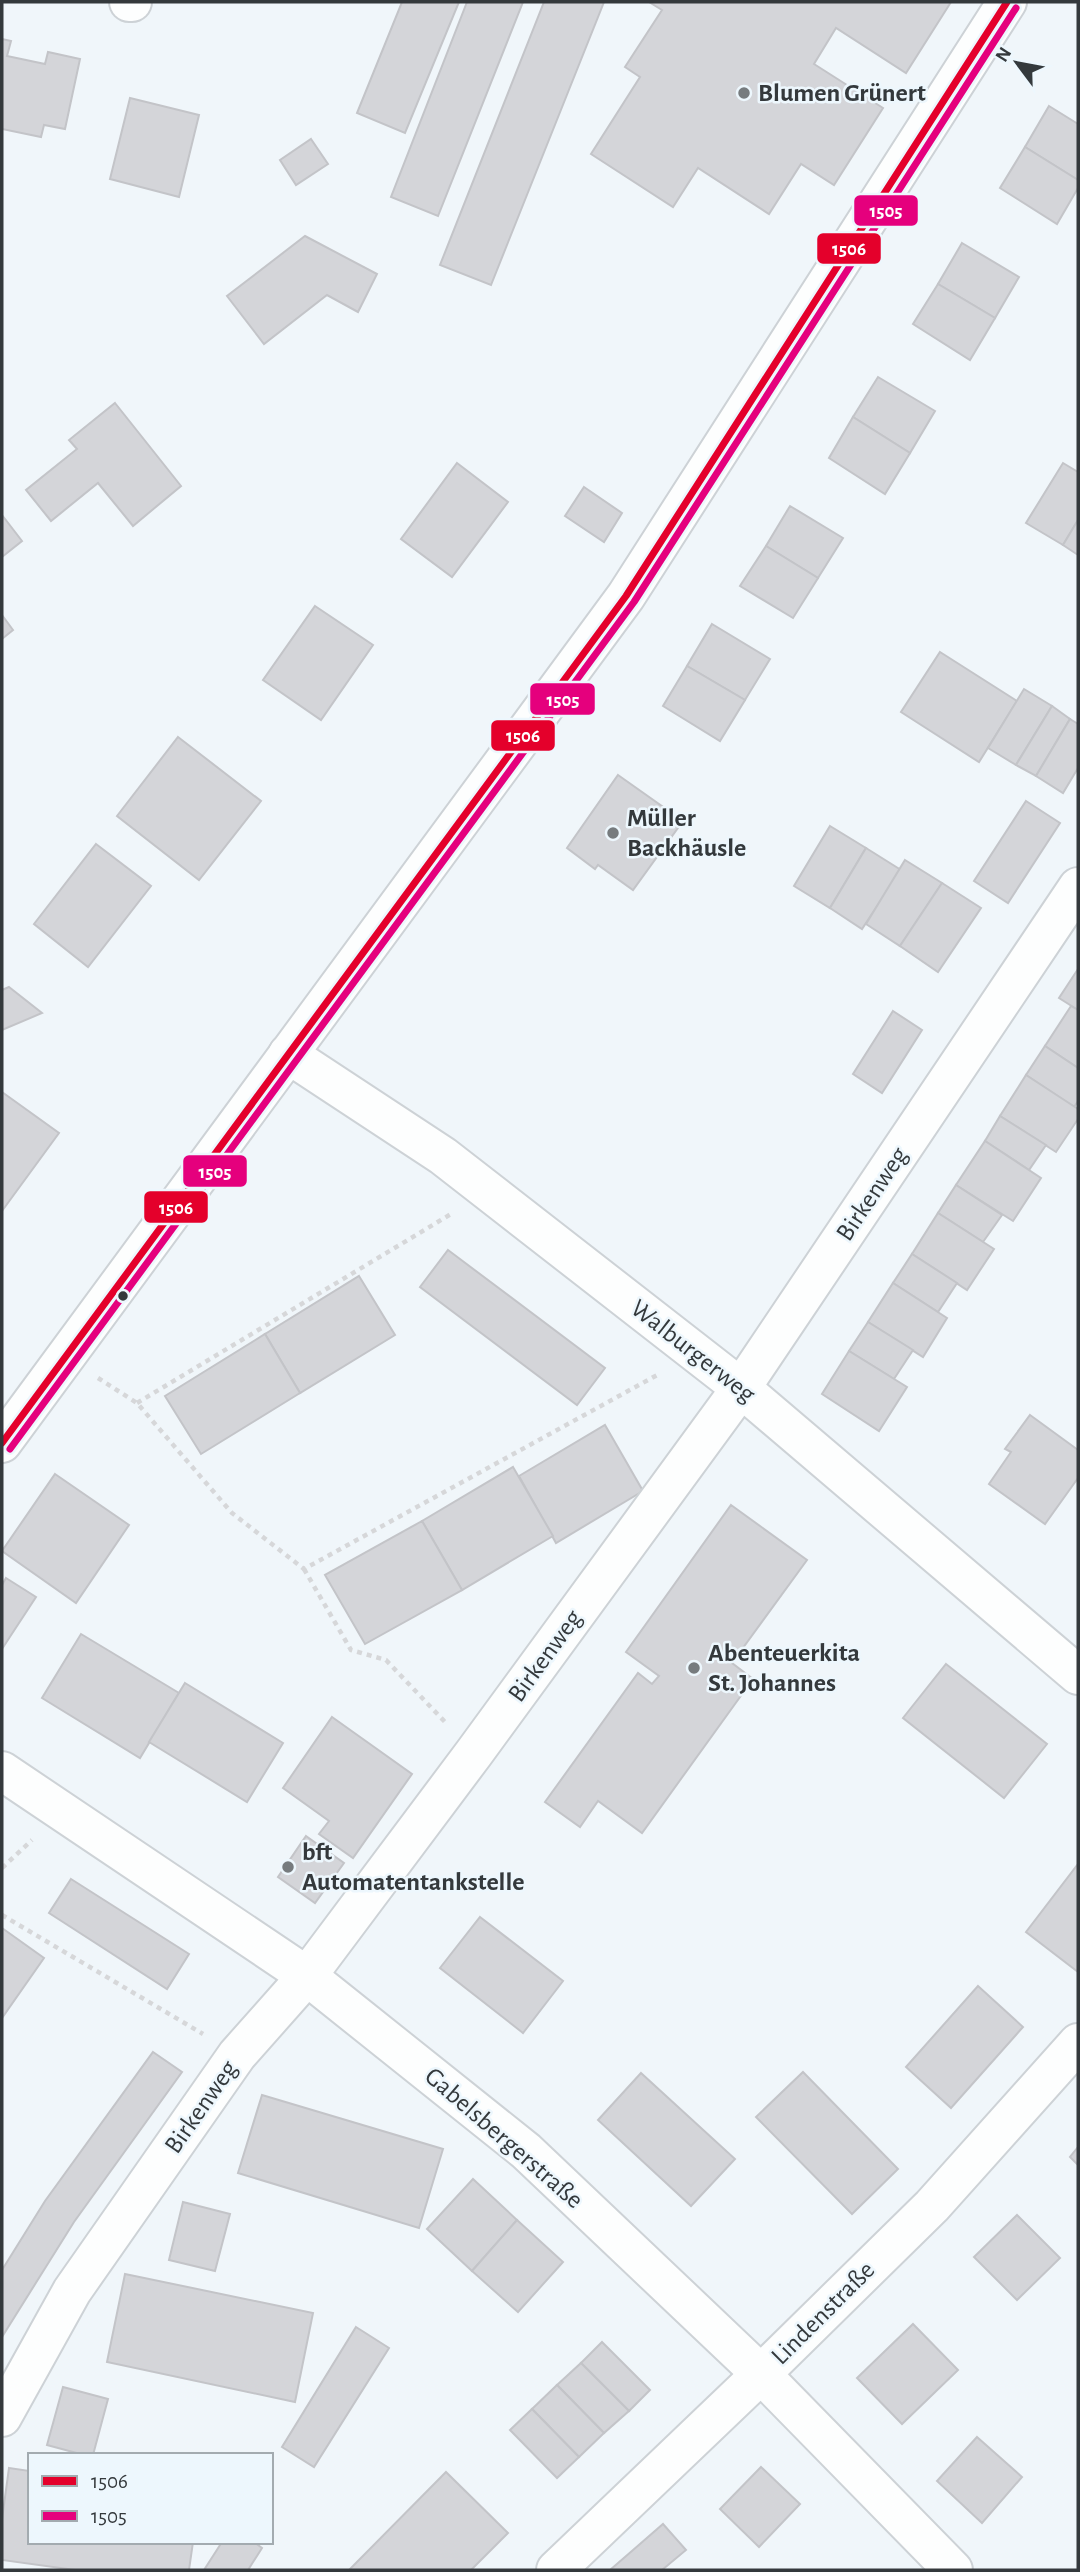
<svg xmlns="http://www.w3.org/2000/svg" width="1080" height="2572" viewBox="0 0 1080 2572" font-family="'Alegreya Sans',sans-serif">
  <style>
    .building { fill: #d4d5d9; stroke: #c3c4c8; stroke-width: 2 }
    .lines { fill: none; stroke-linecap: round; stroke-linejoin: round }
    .minor-casing { stroke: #cdd2d6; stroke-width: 42 }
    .tertiary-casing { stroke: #cdd2d6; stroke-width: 42 }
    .path { stroke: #d6d7d9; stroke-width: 4.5; stroke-dasharray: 5 5; stroke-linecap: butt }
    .minor { stroke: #fdfefe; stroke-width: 38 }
    .tertiary { stroke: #fdfefe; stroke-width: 38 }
    .bus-1-casing { stroke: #edf7fd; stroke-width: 12 }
    .bus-2-casing { stroke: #edf7fd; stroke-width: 12 }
    .bus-1 { stroke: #e4002b; stroke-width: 7 }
    .bus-2 { stroke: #e5007d; stroke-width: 7 }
    .poi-dot { fill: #767b7e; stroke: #edf7fd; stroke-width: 2.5 }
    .bus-dot { fill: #34393c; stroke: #edf7fd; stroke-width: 2.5 }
    .labels { text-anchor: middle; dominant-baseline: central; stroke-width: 5; stroke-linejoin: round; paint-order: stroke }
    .poi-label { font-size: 26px; font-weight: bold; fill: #34393c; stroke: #edf7fd; text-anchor: start }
    .street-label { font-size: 26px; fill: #34393c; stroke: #edf7fd }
    .line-badge { stroke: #edf7fd; stroke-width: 2.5 }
    .badge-label { font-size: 19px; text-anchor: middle; font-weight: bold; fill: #fff }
  </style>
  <rect width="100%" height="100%" fill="#f0f6fa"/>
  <g class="building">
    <polygon points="402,2 459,2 405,133 357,113"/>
    <polygon points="467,2 523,2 438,216 391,197"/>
    <polygon points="544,2 604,2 491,285 440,265"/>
    <polygon points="649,2 951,2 906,73 836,28 814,64 883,108 834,185 801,164 769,214 698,168 673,207 591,154 640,77 625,67 662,10"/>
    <polygon points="2,39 11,41 7,56 45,64 48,52 80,59 65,129 44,125 41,137 2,129"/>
    <polygon points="130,98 199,115 179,197 110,179"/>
    <polygon points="1049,106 1078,124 1078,180 1025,147"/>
    <polygon points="311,139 328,164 296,185 280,160"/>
    <polygon points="1025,147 1078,180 1078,188 1057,224 1000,188"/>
    <polygon points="305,236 377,274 358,312 327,295 264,344 227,296"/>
    <polygon points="962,243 1019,277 995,318 938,284"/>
    <polygon points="938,284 995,318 970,360 913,324"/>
    <polygon points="878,377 935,411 910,453 853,417"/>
    <polygon points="115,403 181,486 133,526 98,483 51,521 26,490 77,449 69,440"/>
    <polygon points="853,417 910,453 885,494 829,458"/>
    <polygon points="457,463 508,502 452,577 401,539"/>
    <polygon points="1063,463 1078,472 1078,520 1063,545 1026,523"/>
    <polygon points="584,487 622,513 604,542 565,516"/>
    <polygon points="790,506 843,538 818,578 766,546"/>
    <polygon points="2,515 22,541 2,557"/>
    <polygon points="1078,520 1078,555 1063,545"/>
    <polygon points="766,546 818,578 793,618 740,586"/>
    <polygon points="315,606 373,645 321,720 263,680"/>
    <polygon points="2,615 13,630 2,639"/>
    <polygon points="712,624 770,659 745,700 687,666"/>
    <polygon points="940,652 1017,701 979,762 901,712"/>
    <polygon points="687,666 745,700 720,741 663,706"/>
    <polygon points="1024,689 1052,706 1016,765 988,748"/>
    <polygon points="1052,706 1070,719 1036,776 1016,765"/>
    <polygon points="1070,719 1078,724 1078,768 1063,793 1036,776"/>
    <polygon points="178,737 261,801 199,880 117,816"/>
    <polygon points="618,775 683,821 633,890 598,865 595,869 567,848"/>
    <polygon points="1026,801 1060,823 1008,903 974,881"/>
    <polygon points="830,826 866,848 830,908 794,886"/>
    <polygon points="96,844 151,886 88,967 34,924"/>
    <polygon points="866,848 901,870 862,929 830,908"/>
    <polygon points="905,860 942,883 900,946 866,924"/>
    <polygon points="942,883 981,908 938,972 900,946"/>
    <polygon points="1078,969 1078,1010 1059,998"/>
    <polygon points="9,987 42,1013 2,1030 2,990"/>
    <polygon points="1071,1006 1078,1010 1078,1068 1045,1046"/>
    <polygon points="893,1011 922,1030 882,1093 853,1074"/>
    <polygon points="1045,1046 1078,1068 1078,1101 1074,1107 1026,1075"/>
    <polygon points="1026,1075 1078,1109 1078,1119 1056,1152 1000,1116"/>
    <polygon points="2,1092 59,1133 2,1211"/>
    <polygon points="1000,1116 1046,1145 1029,1170 985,1141"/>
    <polygon points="985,1141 1041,1178 1013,1221 956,1185"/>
    <polygon points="956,1185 1002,1215 983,1242 938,1213"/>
    <polygon points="938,1213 994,1249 967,1290 912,1254"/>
    <polygon points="448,1250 605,1368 577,1405 420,1287"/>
    <polygon points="912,1254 957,1283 938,1312 893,1283"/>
    <polygon points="359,1276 395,1335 300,1393 265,1334"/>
    <polygon points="893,1283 947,1318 923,1357 868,1322"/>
    <polygon points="868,1322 913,1350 894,1379 849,1351"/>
    <polygon points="265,1334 300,1393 201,1454 165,1396"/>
    <polygon points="849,1351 907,1387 879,1431 822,1394"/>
    <polygon points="1030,1415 1078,1450 1078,1478 1045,1524 989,1484 1011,1452 1005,1449"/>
    <polygon points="605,1425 643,1491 556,1543 519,1476"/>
    <polygon points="513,1467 553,1536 462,1590 422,1521"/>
    <polygon points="55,1474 129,1525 76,1603 2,1551"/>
    <polygon points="731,1505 807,1560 732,1663 753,1679 642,1833 598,1801 580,1827 545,1802 638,1673 652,1684 659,1676 626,1652"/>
    <polygon points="422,1521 462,1590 365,1644 325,1575"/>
    <polygon points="6,1578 36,1597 2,1649 2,1585"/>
    <polygon points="81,1634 179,1693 140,1758 42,1698"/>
    <polygon points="946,1664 1047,1744 1004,1798 903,1718"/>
    <polygon points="185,1683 283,1743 247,1802 149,1742"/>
    <polygon points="332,1717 412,1774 353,1858 319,1834 329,1821 283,1788"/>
    <polygon points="306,1836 344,1863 315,1903 278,1877"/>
    <polygon points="1078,1864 1078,1972 1026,1932"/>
    <polygon points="71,1879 189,1954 167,1989 49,1913"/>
    <polygon points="480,1917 563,1981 523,2033 440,1968"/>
    <polygon points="2,1928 44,1958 2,2018"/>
    <polygon points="978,1986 1023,2027 951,2108 906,2067"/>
    <polygon points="153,2052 182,2072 74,2222 2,2337 2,2270 45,2201"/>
    <polygon points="803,2072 898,2169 852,2214 756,2117"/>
    <polygon points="641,2073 735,2159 691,2206 598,2120"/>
    <polygon points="262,2095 443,2149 419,2228 238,2173"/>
    <polygon points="1078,2147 1078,2165 1070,2157"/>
    <polygon points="473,2179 517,2220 472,2271 427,2229"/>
    <polygon points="183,2202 230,2214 215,2271 169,2260"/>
    <polygon points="1017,2215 1060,2258 1017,2300 974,2257"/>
    <polygon points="517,2220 563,2262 518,2312 472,2271"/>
    <polygon points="125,2274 313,2313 295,2402 107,2362"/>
    <polygon points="913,2324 958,2370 902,2424 857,2378"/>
    <polygon points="356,2327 389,2348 314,2467 282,2447"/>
    <polygon points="602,2342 650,2390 629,2411 581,2363"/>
    <polygon points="581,2363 629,2411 604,2433 557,2385"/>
    <polygon points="557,2385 604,2433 579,2457 532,2409"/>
    <polygon points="63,2387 108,2399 93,2455 84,2455 47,2445"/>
    <polygon points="532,2409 579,2457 557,2478 510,2430"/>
    <polygon points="977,2437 1022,2477 982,2523 937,2481"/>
    <polygon points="761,2467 800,2504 759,2547 720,2509"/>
    <polygon points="9,2468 30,2471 30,2542 193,2542 189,2570 75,2570 2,2560 2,2519"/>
    <polygon points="446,2472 508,2533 471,2570 349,2570"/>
    <polygon points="663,2524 686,2550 662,2570 610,2570"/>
    <polygon points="222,2542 254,2542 262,2548 248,2570 204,2570"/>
  </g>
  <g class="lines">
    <g class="minor-casing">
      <g id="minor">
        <polyline points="129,2 132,2"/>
        <polyline points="288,1054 443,1156 741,1388 1078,1675"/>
        <polyline points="2,1771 307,1976 526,2151 761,2374 953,2570"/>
        <polyline points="2,2417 72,2291 237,2055 307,1976 474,1753 741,1388 1078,887"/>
        <polyline points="556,2570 761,2374 932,2206 1078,2043"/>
      </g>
    </g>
    <g class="tertiary-casing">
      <polyline id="tertiary" points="2,1443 626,596 1007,2"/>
    </g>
    <g class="path">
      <polyline points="98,1378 137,1403 232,1513 304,1569 659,1374"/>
      <polyline points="137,1403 451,1214"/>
      <polyline points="304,1569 351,1650 386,1660 445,1722"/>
      <polyline points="2,1868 32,1840"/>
      <polyline points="2,1915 203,2034"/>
    </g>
    <use href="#minor" class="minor"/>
    <use href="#tertiary" class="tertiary"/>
    <g class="bus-1-casing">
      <polyline id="bus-1" points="2,1443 626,596 1007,2"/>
    </g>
    <g class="bus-2-casing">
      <polyline id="bus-2" points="10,1449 634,602 1016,8"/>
    </g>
    <use href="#bus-1" class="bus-1"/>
    <use href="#bus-2" class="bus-2"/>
  </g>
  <g class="poi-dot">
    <circle cx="744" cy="93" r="7"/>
    <circle cx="613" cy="833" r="7"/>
    <circle cx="694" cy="1668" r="7"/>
    <circle cx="288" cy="1867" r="7"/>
  </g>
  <circle class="bus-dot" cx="123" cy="1296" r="6"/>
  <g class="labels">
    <g class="poi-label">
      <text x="758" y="93">Blumen Grünert</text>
      <text x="627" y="818">Müller<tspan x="627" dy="30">Backhäusle</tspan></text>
      <text x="708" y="1653">Abenteuerkita<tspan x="708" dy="30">St. Johannes</tspan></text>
      <text x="302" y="1852">bft<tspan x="302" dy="30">Automatentankstelle</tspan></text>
    </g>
    <g class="street-label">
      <text transform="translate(872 1194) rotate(-56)">Birkenweg</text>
      <text transform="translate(693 1351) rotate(38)">Walburgerweg</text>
      <text transform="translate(545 1656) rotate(-54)">Birkenweg</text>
      <text transform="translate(201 2107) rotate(-55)">Birkenweg</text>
      <text transform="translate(504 2138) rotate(41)">Gabelsbergerstraße</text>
      <text transform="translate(823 2313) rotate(-45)">Lindenstraße</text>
    </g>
  </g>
  <g class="line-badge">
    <rect x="853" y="194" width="66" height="33" rx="7" fill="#e5007d"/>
    <rect x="816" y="232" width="66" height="33" rx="7" fill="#e4002b"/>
    <rect x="529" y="682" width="67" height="34" rx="7" fill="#e5007d"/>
    <rect x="490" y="719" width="66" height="33" rx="7" fill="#e4002b"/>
    <rect x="182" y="1154" width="66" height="34" rx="7" fill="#e5007d"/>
    <rect x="143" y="1190" width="66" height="34" rx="7" fill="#e4002b"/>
  </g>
  <g class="badge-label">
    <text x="886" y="217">1505</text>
    <text x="849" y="255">1506</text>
    <text x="563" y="706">1505</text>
    <text x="523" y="742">1506</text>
    <text x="215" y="1178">1505</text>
    <text x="176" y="1214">1506</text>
  </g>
  <rect width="1080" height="2572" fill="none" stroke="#34393c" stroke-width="7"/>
  <rect x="28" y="2453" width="245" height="91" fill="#edf7fd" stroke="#a3abb0" stroke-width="2"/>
  <rect x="42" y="2476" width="35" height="10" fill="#e4002b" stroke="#a3abb0" stroke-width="2"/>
  <text x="91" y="2488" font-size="21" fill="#34393c">1506</text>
  <rect x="42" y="2511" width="35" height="10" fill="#e5007d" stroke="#a3abb0" stroke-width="2"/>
  <text x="91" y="2523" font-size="21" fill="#34393c">1505</text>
  <g transform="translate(1017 63) rotate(302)" stroke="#edf7fd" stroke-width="5" paint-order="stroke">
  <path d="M0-5L12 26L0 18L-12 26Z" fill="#34393c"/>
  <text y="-10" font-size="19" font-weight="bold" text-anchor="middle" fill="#34393c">N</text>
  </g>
</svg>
